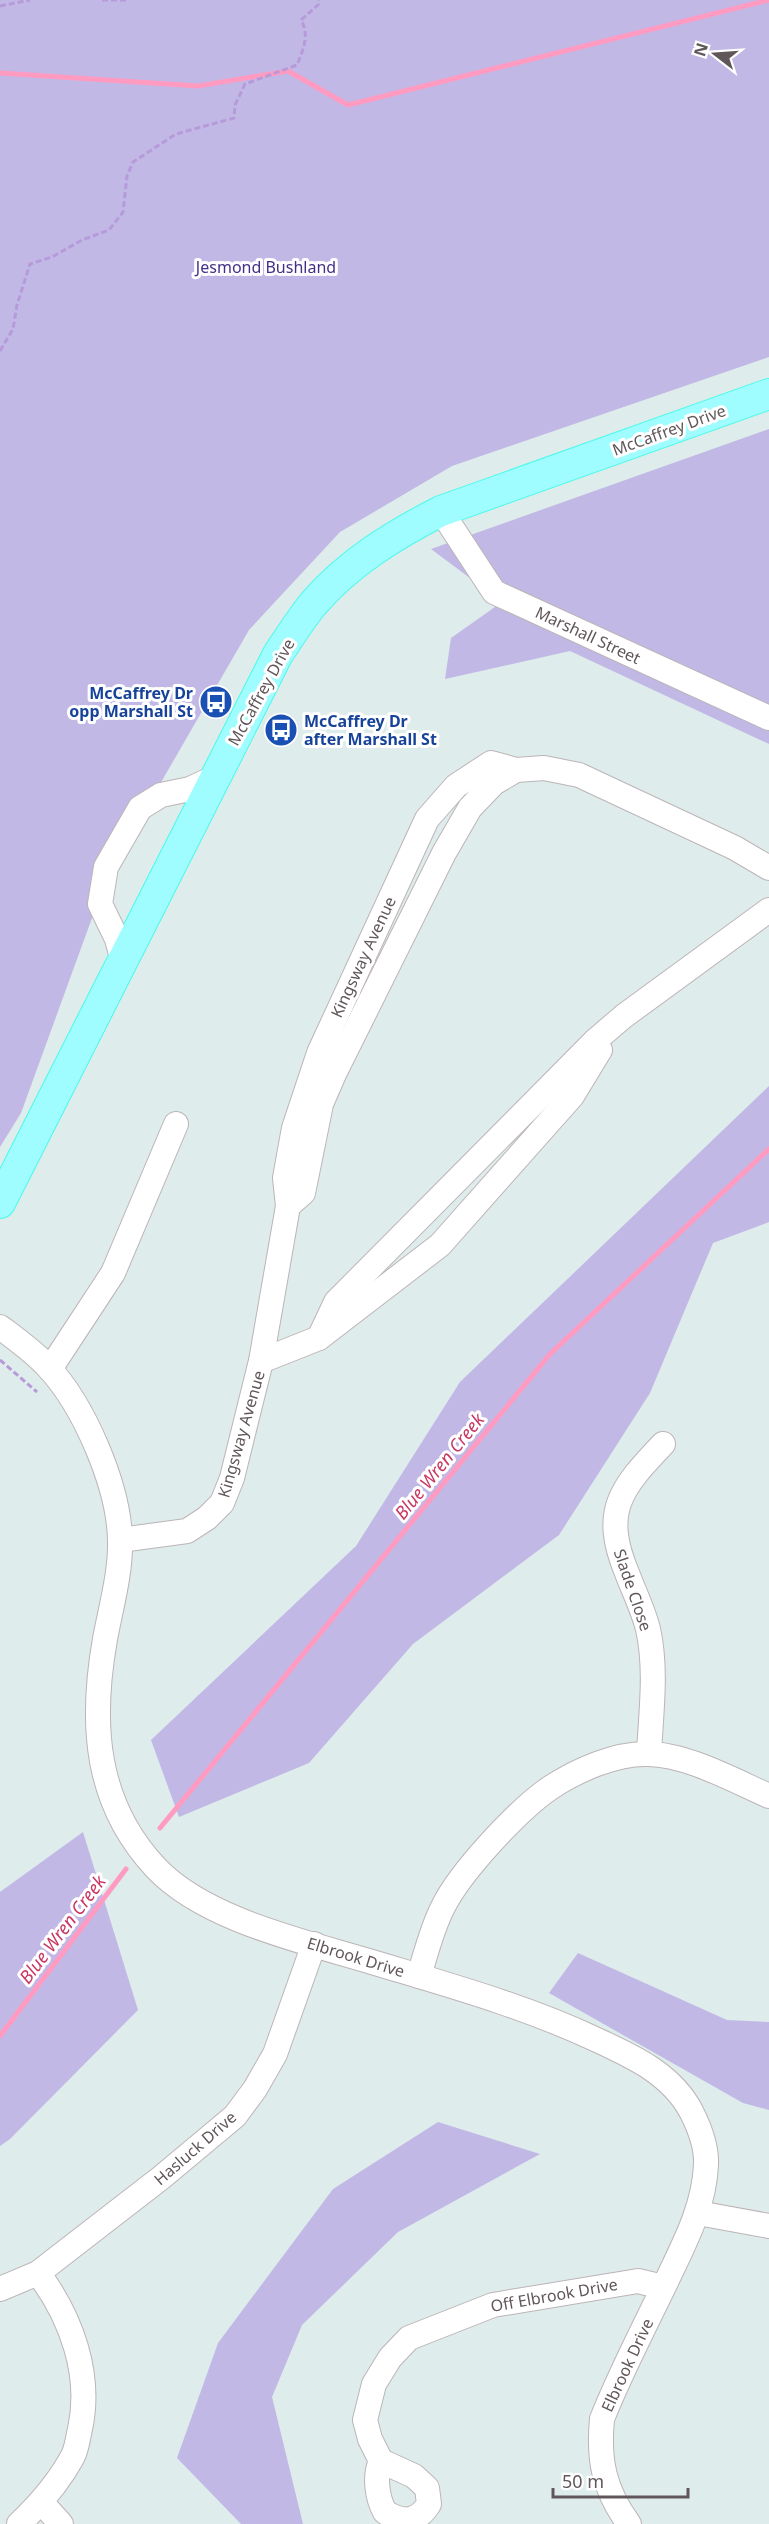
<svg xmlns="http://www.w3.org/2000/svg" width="769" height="2524" viewBox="0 0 769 2524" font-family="'Noto Sans',sans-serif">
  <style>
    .green { fill: #c1b8e6 }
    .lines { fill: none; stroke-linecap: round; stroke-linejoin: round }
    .stream { stroke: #ff9bc1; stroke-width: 5 }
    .minor-casing { stroke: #bdb4b6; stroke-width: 26 }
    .major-casing { stroke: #49fae9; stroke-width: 32 }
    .path { stroke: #b69ad9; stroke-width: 3; stroke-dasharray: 6 3; stroke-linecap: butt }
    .minor { stroke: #fff; stroke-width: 24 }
    .major { stroke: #a0fdff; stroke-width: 30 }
    .labels { text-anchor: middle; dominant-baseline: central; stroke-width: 6; stroke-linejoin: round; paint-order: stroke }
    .park-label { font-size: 16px; fill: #442f88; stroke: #fff }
    .street-label { font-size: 16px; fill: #61575a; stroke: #fff }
    .transit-label { font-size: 16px; font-weight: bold; fill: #164399; stroke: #fff; text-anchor: end }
    .water-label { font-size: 18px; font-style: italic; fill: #c93763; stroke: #fff }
  </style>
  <rect width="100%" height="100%" fill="#deecec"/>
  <g class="green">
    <polygon points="0,0 769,0 769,357 452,466 340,532 249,630 108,874 21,1113 0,1147"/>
    <polygon points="769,429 769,744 570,651 445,679 451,638 502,602 431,549"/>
    <polygon points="769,1086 769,1222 713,1243 650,1393 559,1535 413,1644 309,1763 179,1817 151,1740 356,1546 460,1382"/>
    <polygon points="83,1832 138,2010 10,2139 0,2146 0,1892"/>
    <polygon points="578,1953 727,2020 769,2022 769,2110 743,2103 549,1993"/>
    <polygon points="438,2122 540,2154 398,2232 302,2325 272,2397 303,2524 241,2524 177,2458 218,2343 333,2189"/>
  </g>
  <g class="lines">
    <g class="stream">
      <polyline points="0,73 198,86 288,71 348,105 769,0"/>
      <polyline points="160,1828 550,1354 769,1149"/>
      <polyline points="0,2036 126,1869"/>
    </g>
    <g class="minor-casing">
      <g id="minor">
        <polyline points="441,511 494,592 769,718"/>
        <polyline points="123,961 117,939 100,904 106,867 140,808 161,795 190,789 216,777"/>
        <polyline points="288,1206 303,1193 321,1104 334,1074 444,853 470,808 494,783 516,770"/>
        <path d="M0,1327C16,1339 33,1351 47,1366C84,1405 119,1486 120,1540C121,1572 111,1607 105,1639C90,1724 95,1803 156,1868C205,1920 306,1942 372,1962C448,1985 525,2006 597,2040C634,2057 673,2075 692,2113C700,2129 707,2147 706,2165C704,2207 685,2242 667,2280C645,2326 621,2371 602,2419C598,2460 604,2490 629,2524"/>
        <polyline points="319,1338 336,1302 596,1040 624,1016 769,910"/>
        <polyline points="261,1361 319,1338 440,1245 572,1096 600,1050"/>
        <polyline points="50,1369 113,1273 176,1124"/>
        <polyline points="120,1540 187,1531 207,1518 222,1503 232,1478 261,1361 288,1206 285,1178 294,1128 319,1053 427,819 456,786 491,763 516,770 544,768 579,775 735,848 769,868"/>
        <path d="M649,1753C651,1713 657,1669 648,1629C643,1609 634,1592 627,1573C601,1511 621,1488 663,1444"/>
        <path d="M419,1976C426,1953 432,1928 443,1907C460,1872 518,1810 550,1788C577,1770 616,1753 648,1754C686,1754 735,1781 769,1796"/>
        <polyline points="698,2213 769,2226"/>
        <polyline points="0,2289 38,2273 162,2177 235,2116 255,2089 275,2054 314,1944"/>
        <path d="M381,2461C374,2476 377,2498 385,2512C403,2523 417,2523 429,2504L427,2488L414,2476L381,2461L370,2439L365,2420L374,2384L390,2358L409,2338L493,2305L638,2281L663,2287"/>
        <polyline points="42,2503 61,2524"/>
        <path d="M19,2524C40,2504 59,2482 73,2456C77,2448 78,2437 80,2429C92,2374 71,2317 38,2273"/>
      </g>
    </g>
    <g class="major-casing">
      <path id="major" d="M0,1203L278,654C289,638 300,620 313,604C348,563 394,535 441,511L769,394"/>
    </g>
    <g class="path">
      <polyline points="102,0 127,0"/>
      <polyline points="0,6 30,0"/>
      <path d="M0,351L13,329L17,305L30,264L52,257L82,240L109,230L123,212L127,176L133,162L176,134L234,118L235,105L245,84L297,65C303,50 310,35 301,20L318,5L319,0"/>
      <polyline points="0,1360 37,1392"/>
    </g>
    <use href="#minor" class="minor"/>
    <use href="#major" class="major"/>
  </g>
  <defs>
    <g id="bus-disc" transform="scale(1.725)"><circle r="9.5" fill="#1a4fb4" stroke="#fff"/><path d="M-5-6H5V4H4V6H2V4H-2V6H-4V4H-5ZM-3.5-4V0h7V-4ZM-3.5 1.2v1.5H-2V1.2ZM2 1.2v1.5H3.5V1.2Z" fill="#fff"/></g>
  </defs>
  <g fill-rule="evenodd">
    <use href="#bus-disc" x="216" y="702"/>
    <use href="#bus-disc" x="281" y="730"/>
  </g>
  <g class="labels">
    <g class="park-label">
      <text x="266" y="267">Jesmond Bushland</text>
    </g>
    <g class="street-label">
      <text transform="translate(669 430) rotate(-20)">McCaffrey Drive</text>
      <text transform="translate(588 635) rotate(25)">Marshall Street</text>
      <text transform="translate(261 692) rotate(-61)">McCaffrey Drive</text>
      <text transform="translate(363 957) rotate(-65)">Kingsway Avenue</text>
      <text transform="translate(241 1434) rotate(-74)">Kingsway Avenue</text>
      <text transform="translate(633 1590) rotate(71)">Slade Close</text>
      <text transform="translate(356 1957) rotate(17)">Elbrook Drive</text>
      <text transform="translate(195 2148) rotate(-41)">Hasluck Drive</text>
      <text transform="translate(554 2295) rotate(-10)">Off Elbrook Drive</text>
      <text transform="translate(627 2365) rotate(-65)">Elbrook Drive</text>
    </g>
    <g class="transit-label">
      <text x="193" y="693">McCaffrey Dr<tspan x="193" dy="18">opp Marshall St</tspan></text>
      <text x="304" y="721" text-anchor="start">McCaffrey Dr<tspan x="304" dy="18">after Marshall St</tspan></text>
    </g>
    <g class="water-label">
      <text transform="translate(439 1466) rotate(-51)">Blue Wren Creek</text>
      <text transform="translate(62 1929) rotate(-53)">Blue Wren Creek</text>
    </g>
  </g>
  <g transform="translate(715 54) rotate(287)" stroke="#ffffff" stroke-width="4.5" paint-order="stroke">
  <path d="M0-4.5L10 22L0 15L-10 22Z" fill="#61575a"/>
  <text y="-9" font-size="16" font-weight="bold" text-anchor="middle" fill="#61575a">N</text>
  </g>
  <path d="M553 2488v9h135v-9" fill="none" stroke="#61575a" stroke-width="3"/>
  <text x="562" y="2488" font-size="18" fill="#61575a" stroke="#ffffff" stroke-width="4.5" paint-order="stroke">50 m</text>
</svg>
